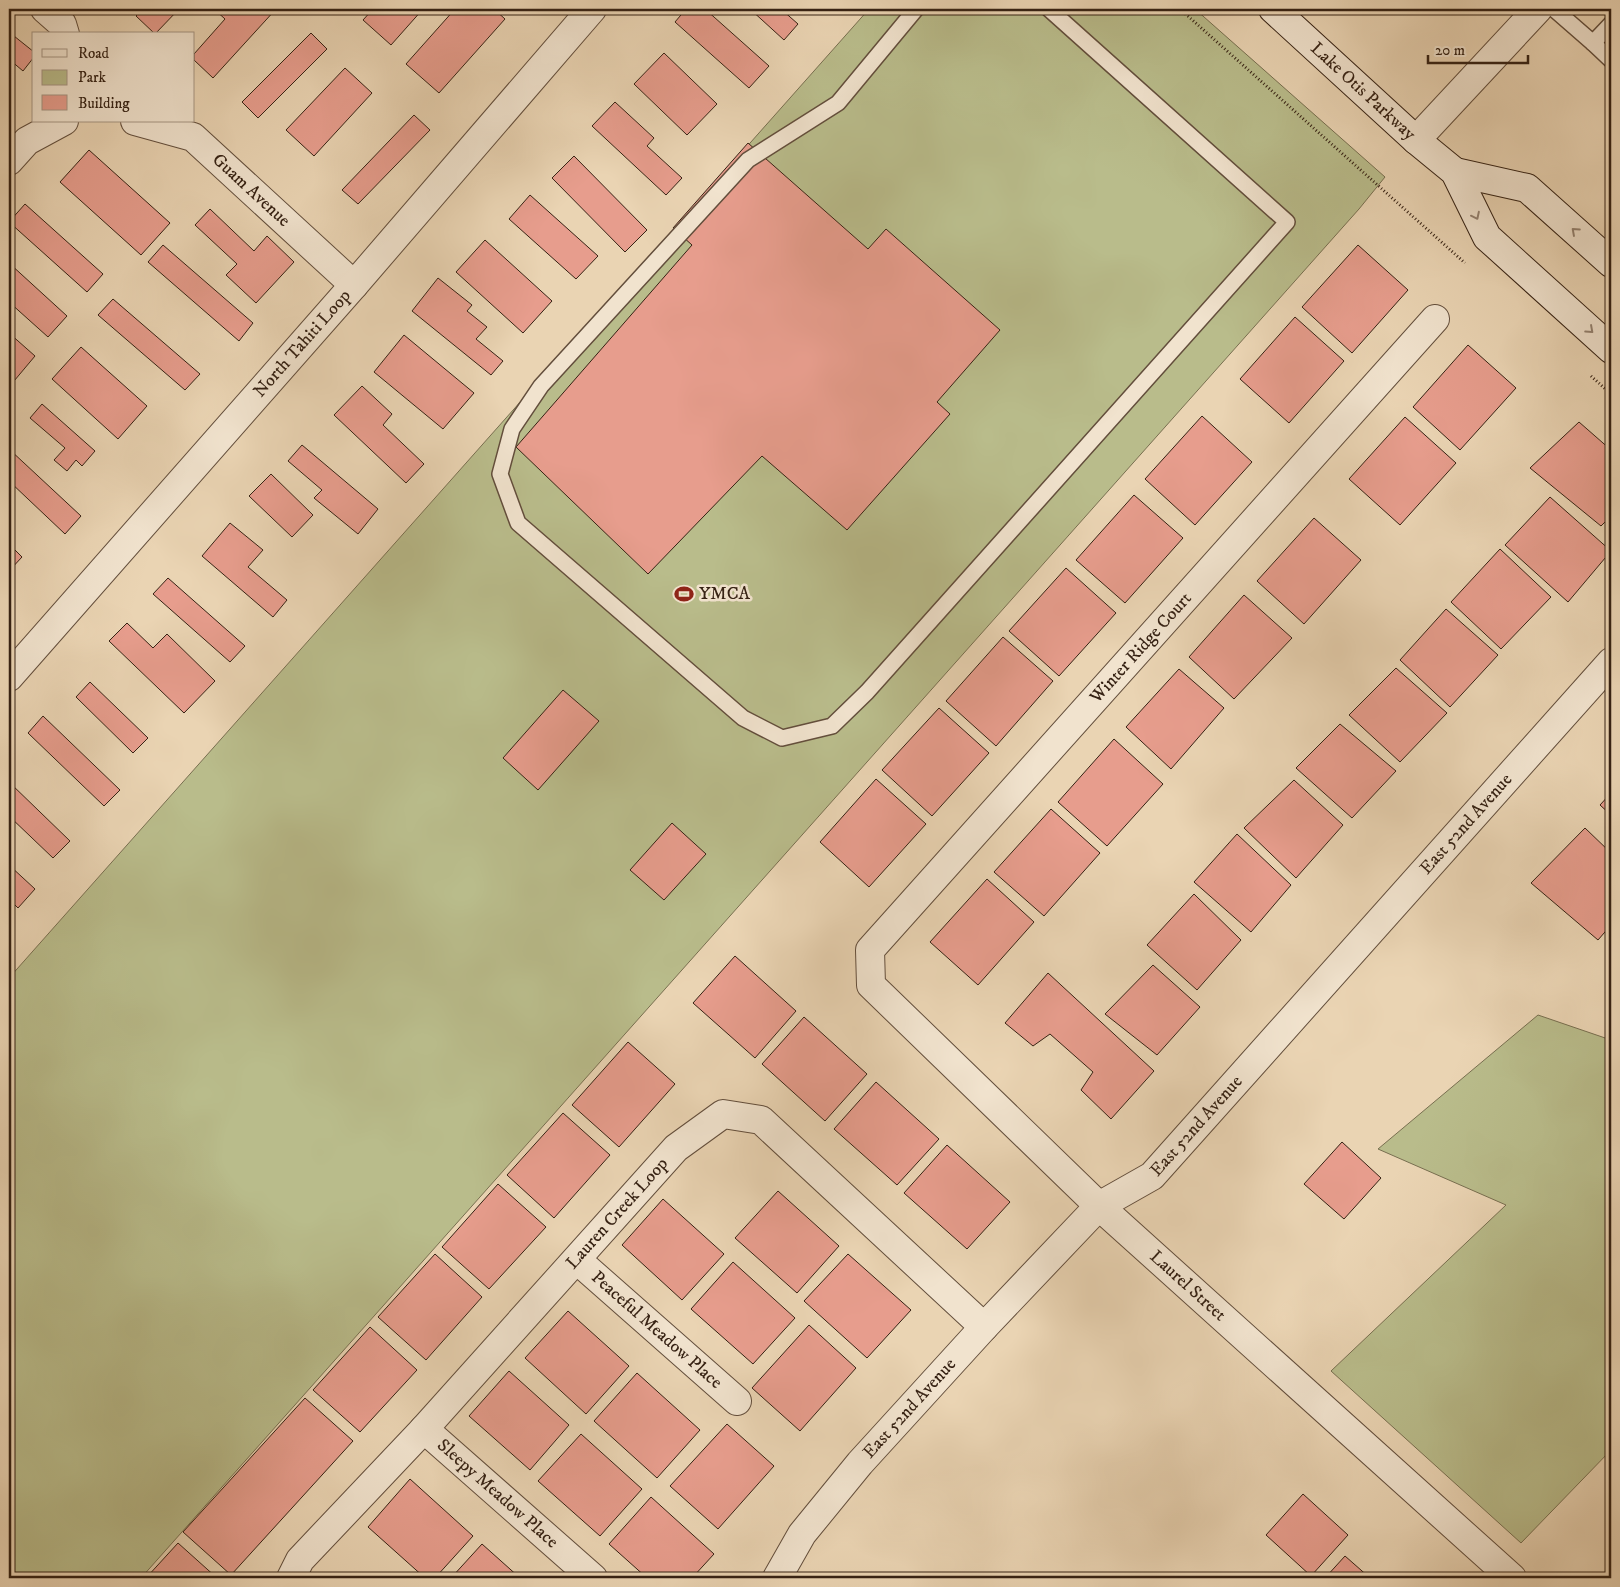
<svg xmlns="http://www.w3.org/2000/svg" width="1620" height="1587" viewBox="0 0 1620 1587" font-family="'IM FELL DW Pica',serif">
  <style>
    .green { fill: #b9bc8b; stroke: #786f50 }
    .building { fill: #e79d8d; stroke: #362214 }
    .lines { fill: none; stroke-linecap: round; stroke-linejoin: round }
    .service-casing { stroke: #634e3c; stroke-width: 18 }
    .minor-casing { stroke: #634e3c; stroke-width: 30 }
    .secondary-casing { stroke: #362214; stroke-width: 30 }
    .path { stroke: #362214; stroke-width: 3; stroke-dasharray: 1 2.5; stroke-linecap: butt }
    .service { stroke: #f1e3ce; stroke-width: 15 }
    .minor { stroke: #f1e3ce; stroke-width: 28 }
    .secondary { stroke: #f1e3ce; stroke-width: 28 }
    .oneway { stroke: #948271 }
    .labels { text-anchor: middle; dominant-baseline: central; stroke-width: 5; stroke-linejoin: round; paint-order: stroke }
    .street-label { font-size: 18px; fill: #362214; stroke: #f1e3ce }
    .poi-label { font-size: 18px; fill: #362214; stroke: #f1e3ce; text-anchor: start }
  </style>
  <rect width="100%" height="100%" fill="#ead4b3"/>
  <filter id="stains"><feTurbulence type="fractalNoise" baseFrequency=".004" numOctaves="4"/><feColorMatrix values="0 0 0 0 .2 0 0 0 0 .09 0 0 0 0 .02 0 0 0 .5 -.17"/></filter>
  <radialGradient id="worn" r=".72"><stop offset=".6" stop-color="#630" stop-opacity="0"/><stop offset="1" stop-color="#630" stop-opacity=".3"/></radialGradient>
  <g class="green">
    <polygon points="869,9 1195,9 1385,177 1359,209 141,1578 9,1578 9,978"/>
    <polygon points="1538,1015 1611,1040 1611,1450 1521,1543 1331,1371 1506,1205 1378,1149"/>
  </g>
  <g class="building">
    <polygon points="143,9 179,9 155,34 136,16"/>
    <polygon points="214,9 276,9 213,78 194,60 194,54 225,19"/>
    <polygon points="373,9 423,9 391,45 363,20"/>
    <polygon points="455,9 494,9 505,19 439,93 406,64"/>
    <polygon points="686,9 705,9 769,66 749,88 675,22"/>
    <polygon points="750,9 781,9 798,24 784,40"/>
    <polygon points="9,32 34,52 34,57 23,71 10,60 9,62"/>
    <polygon points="311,33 327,49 258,118 242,102"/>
    <polygon points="664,53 717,104 687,135 634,84"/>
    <polygon points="345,68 372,93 314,156 286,130"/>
    <polygon points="615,102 654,138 647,146 682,178 666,195 592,126"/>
    <polygon points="414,115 430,130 358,204 342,190"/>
    <polygon points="748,143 868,249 886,229 1000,330 937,402 950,414 847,530 762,456 648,574 516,447 692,245 673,228"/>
    <polygon points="89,150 170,223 141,255 60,182"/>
    <polygon points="574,156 647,230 625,252 552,178"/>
    <polygon points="530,195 598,256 576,279 509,219"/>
    <polygon points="25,204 103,274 87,292 9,222"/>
    <polygon points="210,209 254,251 267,236 294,262 256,303 226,275 237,264 195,225"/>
    <polygon points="485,240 552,301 523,333 456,272"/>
    <polygon points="163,245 253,323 239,341 148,262"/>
    <polygon points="1358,245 1408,290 1352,353 1302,307"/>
    <polygon points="9,263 67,316 48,337 9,302"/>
    <polygon points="438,278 472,305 467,311 487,327 476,339 503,361 491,375 412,311"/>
    <polygon points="113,299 200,374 185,390 98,315"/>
    <polygon points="1295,317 1344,361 1289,423 1240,379"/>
    <polygon points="9,333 35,356 9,387"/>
    <polygon points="404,335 474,393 443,429 374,372"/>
    <polygon points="1468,345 1516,388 1460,450 1413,407"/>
    <polygon points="81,347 147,406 118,439 52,379"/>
    <polygon points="362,386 392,414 383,425 424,464 406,483 334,415"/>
    <polygon points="42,404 95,451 82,466 76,460 67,471 54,460 65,448 30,418"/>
    <polygon points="1202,416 1252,462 1195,525 1145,479"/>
    <polygon points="1405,417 1456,463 1400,525 1349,479"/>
    <polygon points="1579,422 1611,450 1611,516 1601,526 1530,468"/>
    <polygon points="302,445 378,509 358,534 314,498 322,490 288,461"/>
    <polygon points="9,449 81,516 65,534 9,481"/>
    <polygon points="271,474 313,515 292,537 249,496"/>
    <polygon points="1134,495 1183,538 1125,603 1076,560"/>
    <polygon points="1550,497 1611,551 1568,602 1505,545"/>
    <polygon points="1314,518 1361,560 1304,624 1257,581"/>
    <polygon points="230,523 263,550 248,567 287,600 273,617 202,556"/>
    <polygon points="9,544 22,557 9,571"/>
    <polygon points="1500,549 1551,597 1501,649 1451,602"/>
    <polygon points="1066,568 1116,613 1059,676 1009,631"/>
    <polygon points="168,578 245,646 230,662 153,594"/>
    <polygon points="1244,595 1292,638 1234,699 1189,657"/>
    <polygon points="1446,609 1498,655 1450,707 1400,660"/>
    <polygon points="127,623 153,648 167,634 215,681 184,713 109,641"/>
    <polygon points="1003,637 1053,681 996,746 946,701"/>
    <polygon points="1396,668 1447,713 1400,762 1349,715"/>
    <polygon points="1179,669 1224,708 1171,769 1126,727"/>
    <polygon points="90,682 148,738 133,753 76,697"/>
    <polygon points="563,690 599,721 538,790 503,758"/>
    <polygon points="939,708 989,753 932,816 882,770"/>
    <polygon points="43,716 120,790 104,806 28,733"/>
    <polygon points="1340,724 1396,771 1352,818 1296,768"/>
    <polygon points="1114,739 1163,784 1107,846 1058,802"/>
    <polygon points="876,779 926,824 869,887 820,842"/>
    <polygon points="1294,780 1343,825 1296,878 1244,828"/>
    <polygon points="9,782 70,841 53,858 9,816"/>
    <polygon points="1611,793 1611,815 1600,805"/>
    <polygon points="1051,809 1100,853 1044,916 994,872"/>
    <polygon points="672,823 706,854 664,900 630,870"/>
    <polygon points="1585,828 1611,853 1611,925 1598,940 1531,883"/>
    <polygon points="1237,834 1291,885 1251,932 1194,882"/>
    <polygon points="9,865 35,889 18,908 9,899"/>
    <polygon points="987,879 1034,922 978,985 930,942"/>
    <polygon points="1194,894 1241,940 1197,990 1147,945"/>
    <polygon points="735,956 796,1011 755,1058 693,1003"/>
    <polygon points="1153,965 1200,1007 1157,1055 1105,1014"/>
    <polygon points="1048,973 1154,1071 1111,1119 1081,1090 1093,1072 1050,1034 1033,1046 1005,1023"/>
    <polygon points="804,1017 867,1074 825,1121 762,1064"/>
    <polygon points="628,1042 675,1084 619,1147 572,1105"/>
    <polygon points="876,1082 939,1139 897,1185 834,1129"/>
    <polygon points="563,1113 610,1155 554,1218 507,1175"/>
    <polygon points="1342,1142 1381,1178 1344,1219 1304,1184"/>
    <polygon points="947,1145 1010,1202 967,1249 904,1193"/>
    <polygon points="498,1184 546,1227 489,1289 442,1247"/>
    <polygon points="778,1191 839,1246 797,1293 735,1238"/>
    <polygon points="663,1199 724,1254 682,1300 622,1245"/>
    <polygon points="435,1254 482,1297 426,1360 378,1317"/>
    <polygon points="848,1254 911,1310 867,1358 804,1301"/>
    <polygon points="733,1262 795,1318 753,1364 691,1309"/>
    <polygon points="568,1311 629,1366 586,1414 525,1358"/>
    <polygon points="809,1325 856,1368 800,1431 752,1388"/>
    <polygon points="370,1327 417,1370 360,1432 313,1390"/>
    <polygon points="509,1371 569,1425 530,1470 469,1416"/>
    <polygon points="637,1373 700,1430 657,1478 594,1421"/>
    <polygon points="305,1398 353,1441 231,1575 183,1532"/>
    <polygon points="727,1424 774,1466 718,1529 670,1486"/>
    <polygon points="581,1434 642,1489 600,1536 538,1481"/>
    <polygon points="410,1479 473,1536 435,1578 425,1578 368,1527"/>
    <polygon points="1303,1494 1348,1535 1311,1576 1266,1535"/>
    <polygon points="651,1497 714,1554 692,1578 647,1578 609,1544"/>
    <polygon points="178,1543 217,1578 146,1578"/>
    <polygon points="482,1544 520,1578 451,1578"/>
    <polygon points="1345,1556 1370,1578 1325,1578"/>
  </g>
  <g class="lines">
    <g class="service-casing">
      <g id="service">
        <polyline points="916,9 838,103 748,160 541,386 512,429 500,474 518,523 743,718 782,738 832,726 867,692 1287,222 1049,9"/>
        <polyline points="1554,9 1593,43 1611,24"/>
        <polyline points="1593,43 1611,60"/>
      </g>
    </g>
    <g class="minor-casing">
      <g id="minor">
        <polyline points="45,9 62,24 65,34"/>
        <path id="s1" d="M135,121L193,137L354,285"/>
        <polyline points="1416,140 1538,9"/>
        <polyline points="9,161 27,141 64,121"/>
        <path id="s2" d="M1435,319L870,950L871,985L1099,1206L1512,1578"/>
        <path id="s3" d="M9,677L354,285L592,9"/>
        <path id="s4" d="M577,1260L737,1401"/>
        <path id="s5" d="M424,1429L593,1578"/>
        <path id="s6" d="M291,1578L300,1560L424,1429L676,1148L723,1114L761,1120L984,1327"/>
        <path id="s7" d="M777,1578L802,1534L860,1463L984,1327L1099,1206L1152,1176L1611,662"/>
      </g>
    </g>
    <g class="secondary-casing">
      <g id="secondary">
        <path id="s8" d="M1273,9L1416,140L1455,172L1487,237L1611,349"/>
        <polyline points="1455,172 1527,188 1611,263"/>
      </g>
    </g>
    <g class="path">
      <polyline points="1180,9 1465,263"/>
      <polyline points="1591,376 1611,394"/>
    </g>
    <use href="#service" class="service"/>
    <use href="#minor" class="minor"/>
    <use href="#secondary" class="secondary"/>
  </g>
  <defs><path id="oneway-chevron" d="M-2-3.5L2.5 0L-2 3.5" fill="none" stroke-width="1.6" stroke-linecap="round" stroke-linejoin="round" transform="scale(1.25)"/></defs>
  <g class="oneway">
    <use href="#oneway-chevron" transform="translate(1476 216) rotate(64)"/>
    <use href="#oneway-chevron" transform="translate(1575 231) rotate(-138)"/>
    <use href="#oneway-chevron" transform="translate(1590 330) rotate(42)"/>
  </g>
  <defs>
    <g id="stadium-bare" transform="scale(1.5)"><path d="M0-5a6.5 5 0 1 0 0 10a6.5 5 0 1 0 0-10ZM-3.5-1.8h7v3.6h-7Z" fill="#8f2418" stroke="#f1e3ce" stroke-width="2.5" paint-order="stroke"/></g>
  </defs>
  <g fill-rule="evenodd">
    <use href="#stadium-bare" x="684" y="594"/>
  </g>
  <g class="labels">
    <g class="street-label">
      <text stroke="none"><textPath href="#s8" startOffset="122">Lake Otis Parkway</textPath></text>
      <text stroke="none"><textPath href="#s1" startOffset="139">Guam Avenue</textPath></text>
      <text stroke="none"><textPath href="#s3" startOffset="444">North Tahiti Loop</textPath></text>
      <text transform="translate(1141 648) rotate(-48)">Winter Ridge Court</text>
      <text stroke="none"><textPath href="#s7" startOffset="1026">East 52nd Avenue</textPath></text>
      <text stroke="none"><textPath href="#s7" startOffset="621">East 52nd Avenue</textPath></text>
      <text stroke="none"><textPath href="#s6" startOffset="490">Lauren Creek Loop</textPath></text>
      <text stroke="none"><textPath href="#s2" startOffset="1319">Laurel Street</textPath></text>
      <text stroke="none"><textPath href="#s4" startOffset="106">Peaceful Meadow Place</textPath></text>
      <text stroke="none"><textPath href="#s7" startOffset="216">East 52nd Avenue</textPath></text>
      <text stroke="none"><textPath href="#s5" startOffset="98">Sleepy Meadow Place</textPath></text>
    </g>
    <g class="poi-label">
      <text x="699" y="594">YMCA</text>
    </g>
  </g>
  <rect width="1620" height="1587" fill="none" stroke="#ead4b3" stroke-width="30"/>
  <rect x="10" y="10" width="1600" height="1567" fill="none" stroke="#362214" stroke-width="2.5"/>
  <rect x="15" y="15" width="1590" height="1557" fill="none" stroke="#362214"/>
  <rect x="32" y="32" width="162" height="90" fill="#f1e3ce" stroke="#a69684"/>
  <rect x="42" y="49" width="25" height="8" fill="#f1e3ce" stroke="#a69684"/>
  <text x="78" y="58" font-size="15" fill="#362214">Road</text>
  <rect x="42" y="70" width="25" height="15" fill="#b9bc8b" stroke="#a69684"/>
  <text x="78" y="82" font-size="15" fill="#362214">Park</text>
  <rect x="42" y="95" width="25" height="15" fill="#e79d8d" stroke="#a69684"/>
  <text x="78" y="108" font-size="15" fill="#362214">Building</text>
  <path d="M1428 55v8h100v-8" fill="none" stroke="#362214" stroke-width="2.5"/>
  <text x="1435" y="55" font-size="15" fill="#362214" stroke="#f1e3ce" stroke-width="4" paint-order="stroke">20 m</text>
  <rect width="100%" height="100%" filter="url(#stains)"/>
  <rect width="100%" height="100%" fill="url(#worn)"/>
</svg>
